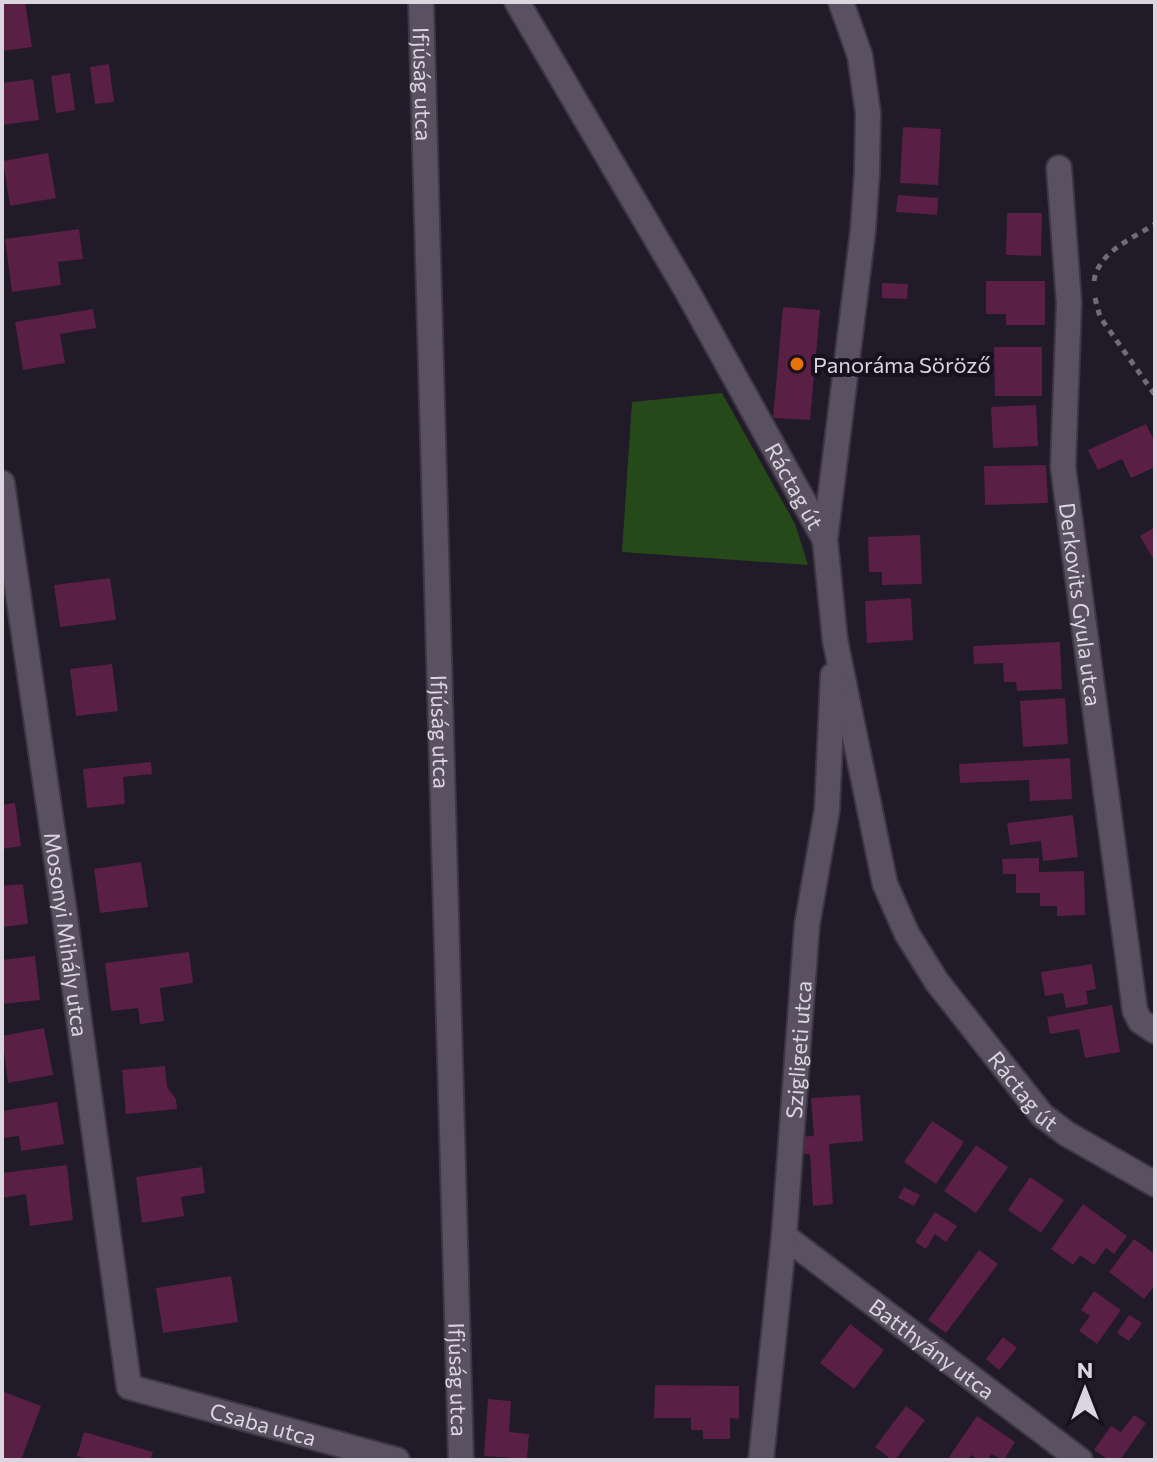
<svg xmlns="http://www.w3.org/2000/svg" width="1157" height="1462" viewBox="0 0 1157 1462" font-family="Commissioner,sans-serif">
  <style>
    .green { fill: #26491a }
    .building { fill: #591f44 }
    .lines { fill: none; stroke-linecap: round; stroke-linejoin: round }
    .street-casing { stroke: #3c3742; stroke-width: 28 }
    .path { stroke: #726c78; stroke-width: 5; stroke-dasharray: 6 6; stroke-linecap: butt }
    .street { stroke: #595162; stroke-width: 24 }
    .food-dot { fill: #e8710a; stroke: #17111e; stroke-width: 3 }
    .labels { text-anchor: middle; dominant-baseline: central; stroke-width: 8; stroke-linejoin: round; paint-order: stroke }
    .street-label { font-size: 22px; fill: #dad5df; stroke: #17111e }
    .poi-label { font-size: 22px; fill: #dad5df; stroke: #17111e; text-anchor: start }
  </style>
  <rect width="100%" height="100%" fill="#211a28"/>
  <polygon class="green" points="722,393 795,524 808,565 622,552 632,402"/>
  <g class="building">
    <polygon points="2,2 25,2 32,47 2,51"/>
    <polygon points="109,64 114,102 95,104 90,67"/>
    <polygon points="70,73 75,110 56,113 51,76"/>
    <polygon points="33,79 39,120 2,125 2,83"/>
    <polygon points="903,127 941,129 938,185 900,183"/>
    <polygon points="48,153 56,198 10,206 3,161"/>
    <polygon points="898,195 938,198 937,215 896,212"/>
    <polygon points="1007,213 1042,213 1041,256 1006,255"/>
    <polygon points="79,229 83,259 58,262 61,285 12,292 5,239"/>
    <polygon points="986,281 1045,281 1045,325 1006,325 1006,314 986,314"/>
    <polygon points="882,283 908,284 907,299 882,298"/>
    <polygon points="783,307 820,310 810,420 773,418"/>
    <polygon points="93,309 96,328 60,334 65,363 23,370 15,322"/>
    <polygon points="994,347 1042,347 1042,396 995,396"/>
    <polygon points="1036,405 1038,446 993,448 991,407"/>
    <polygon points="1146,424 1155,443 1155,467 1131,478 1122,459 1098,470 1088,450"/>
    <polygon points="1046,465 1048,503 985,505 984,466"/>
    <polygon points="1155,527 1155,562 1140,536"/>
    <polygon points="920,535 922,584 882,585 882,572 869,572 868,537"/>
    <polygon points="110,578 116,620 60,627 54,585"/>
    <polygon points="911,598 913,640 867,643 865,601"/>
    <polygon points="1060,642 1062,689 1017,691 1016,682 1004,682 1003,663 974,664 973,646"/>
    <polygon points="112,664 118,711 76,716 70,669"/>
    <polygon points="1065,698 1068,744 1023,747 1020,701"/>
    <polygon points="1070,758 1072,799 1030,801 1029,780 960,783 959,764"/>
    <polygon points="151,762 152,774 123,777 125,804 87,808 83,769"/>
    <polygon points="15,803 21,846 2,849 2,805"/>
    <polygon points="1073,815 1078,857 1043,861 1041,841 1010,845 1007,823"/>
    <polygon points="1039,858 1039,872 1084,871 1085,915 1057,916 1057,906 1040,906 1040,893 1016,893 1016,874 1003,874 1002,859"/>
    <polygon points="141,862 148,907 100,913 94,869"/>
    <polygon points="23,884 28,924 2,927 2,886"/>
    <polygon points="189,952 193,983 160,988 164,1021 140,1024 138,1008 111,1011 105,963"/>
    <polygon points="35,956 40,1000 2,1004 2,960"/>
    <polygon points="1092,964 1096,989 1086,991 1088,1004 1066,1008 1063,993 1045,996 1041,972"/>
    <polygon points="1112,1005 1120,1052 1085,1058 1079,1029 1050,1034 1047,1017"/>
    <polygon points="44,1028 53,1075 8,1083 2,1036"/>
    <polygon points="165,1066 167,1087 176,1099 177,1109 126,1114 122,1070"/>
    <polygon points="860,1095 863,1141 829,1144 833,1204 813,1206 810,1154 799,1154 798,1137 814,1136 811,1098"/>
    <polygon points="57,1102 64,1144 21,1151 19,1136 2,1138 2,1111"/>
    <polygon points="932,1121 964,1142 936,1184 904,1162"/>
    <polygon points="976,1145 1008,1167 976,1213 944,1191"/>
    <polygon points="67,1165 73,1220 30,1226 26,1194 2,1198 2,1173"/>
    <polygon points="202,1167 205,1193 181,1197 184,1216 142,1223 136,1177"/>
    <polygon points="1030,1177 1064,1200 1041,1233 1008,1210"/>
    <polygon points="904,1187 920,1195 914,1206 898,1198"/>
    <polygon points="1083,1204 1127,1236 1114,1254 1106,1248 1094,1265 1080,1255 1073,1265 1051,1249"/>
    <polygon points="935,1212 957,1226 946,1242 935,1234 926,1249 915,1242"/>
    <polygon points="1134,1239 1155,1254 1155,1285 1144,1299 1109,1272"/>
    <polygon points="979,1250 998,1264 946,1333 928,1320"/>
    <polygon points="231,1276 238,1322 163,1333 156,1288"/>
    <polygon points="1094,1291 1121,1310 1097,1344 1079,1331 1090,1316 1081,1310"/>
    <polygon points="1129,1315 1142,1323 1129,1341 1117,1333"/>
    <polygon points="850,1324 884,1350 854,1389 820,1363"/>
    <polygon points="1003,1337 1017,1348 999,1370 986,1359"/>
    <polygon points="655,1385 739,1386 739,1419 730,1418 730,1439 703,1439 703,1430 691,1430 691,1418 654,1418"/>
    <polygon points="2,1391 41,1406 21,1460 2,1460"/>
    <polygon points="488,1399 511,1401 509,1432 529,1434 527,1459 484,1456"/>
    <polygon points="906,1406 925,1420 895,1460 892,1460 875,1447"/>
    <polygon points="1134,1415 1146,1423 1120,1460 1109,1460 1094,1450 1111,1426 1121,1432"/>
    <polygon points="977,1416 1015,1442 1004,1460 991,1454 988,1460 979,1460 971,1455 968,1460 947,1460"/>
    <polygon points="84,1432 153,1452 150,1460 91,1460 77,1456"/>
  </g>
  <g class="lines">
    <g class="street-casing">
      <g id="street">
        <path id="s1" d="M421,2L461,1460"/>
        <path id="s2" d="M517,2L687,291L825,540"/>
        <path id="s3" d="M841,2L860,56L868,113L867,172L863,230L825,540L835,640L885,884L907,934L937,982L1042,1115L1067,1134L1155,1184"/>
        <path id="s4" d="M1059,168L1069,303L1063,467L1135,1011L1140,1021L1155,1031"/>
        <path id="s5" d="M2,483L65,917L129,1387L397,1460"/>
        <path id="s6" d="M784,1236L1080,1460"/>
        <path id="s7" d="M761,1460L784,1236L807,925L827,810L833,675"/>
      </g>
    </g>
    <g class="path">
      <path d="M1094,281C1098,252 1133,238 1155,224"/>
      <polyline points="1095,298 1100,317 1155,395"/>
    </g>
    <use href="#street" class="street"/>
  </g>
  <circle class="food-dot" cx="797" cy="364" r="8"/>
  <g class="labels">
    <g class="street-label">
      <text stroke="none"><textPath href="#s1" startOffset="82">Ifjúság utca</textPath></text>
      <text stroke="none"><textPath href="#s2" startOffset="558">Ráctag út</textPath></text>
      <text stroke="none"><textPath href="#s4" startOffset="438">Derkovits Gyula utca</textPath></text>
      <text stroke="none"><textPath href="#s1" startOffset="730">Ifjúság utca</textPath></text>
      <text stroke="none"><textPath href="#s5" startOffset="456">Mosonyi Mihály utca</textPath></text>
      <text stroke="none"><textPath href="#s7" startOffset="412">Szigligeti utca</textPath></text>
      <text stroke="none"><textPath href="#s3" startOffset="1144">Ráctag út</textPath></text>
      <text stroke="none"><textPath href="#s6" startOffset="186">Batthyány utca</textPath></text>
      <text stroke="none"><textPath href="#s1" startOffset="1378">Ifjúság utca</textPath></text>
      <text stroke="none"><textPath href="#s5" startOffset="1052">Csaba utca</textPath></text>
    </g>
    <g class="poi-label">
      <text x="813" y="364">Panoráma Söröző</text>
    </g>
  </g>
  <rect width="1157" height="1462" fill="none" stroke="#dad5df" stroke-width="8"/>
  <g transform="translate(1085 1390)" stroke="#17111e" stroke-width="6" paint-order="stroke">
  <path d="M0-6L14 30L0 20L-14 30Z" fill="#dad5df"/>
  <text y="-12" font-size="22" font-weight="bold" text-anchor="middle" fill="#dad5df">N</text>
  </g>
</svg>
